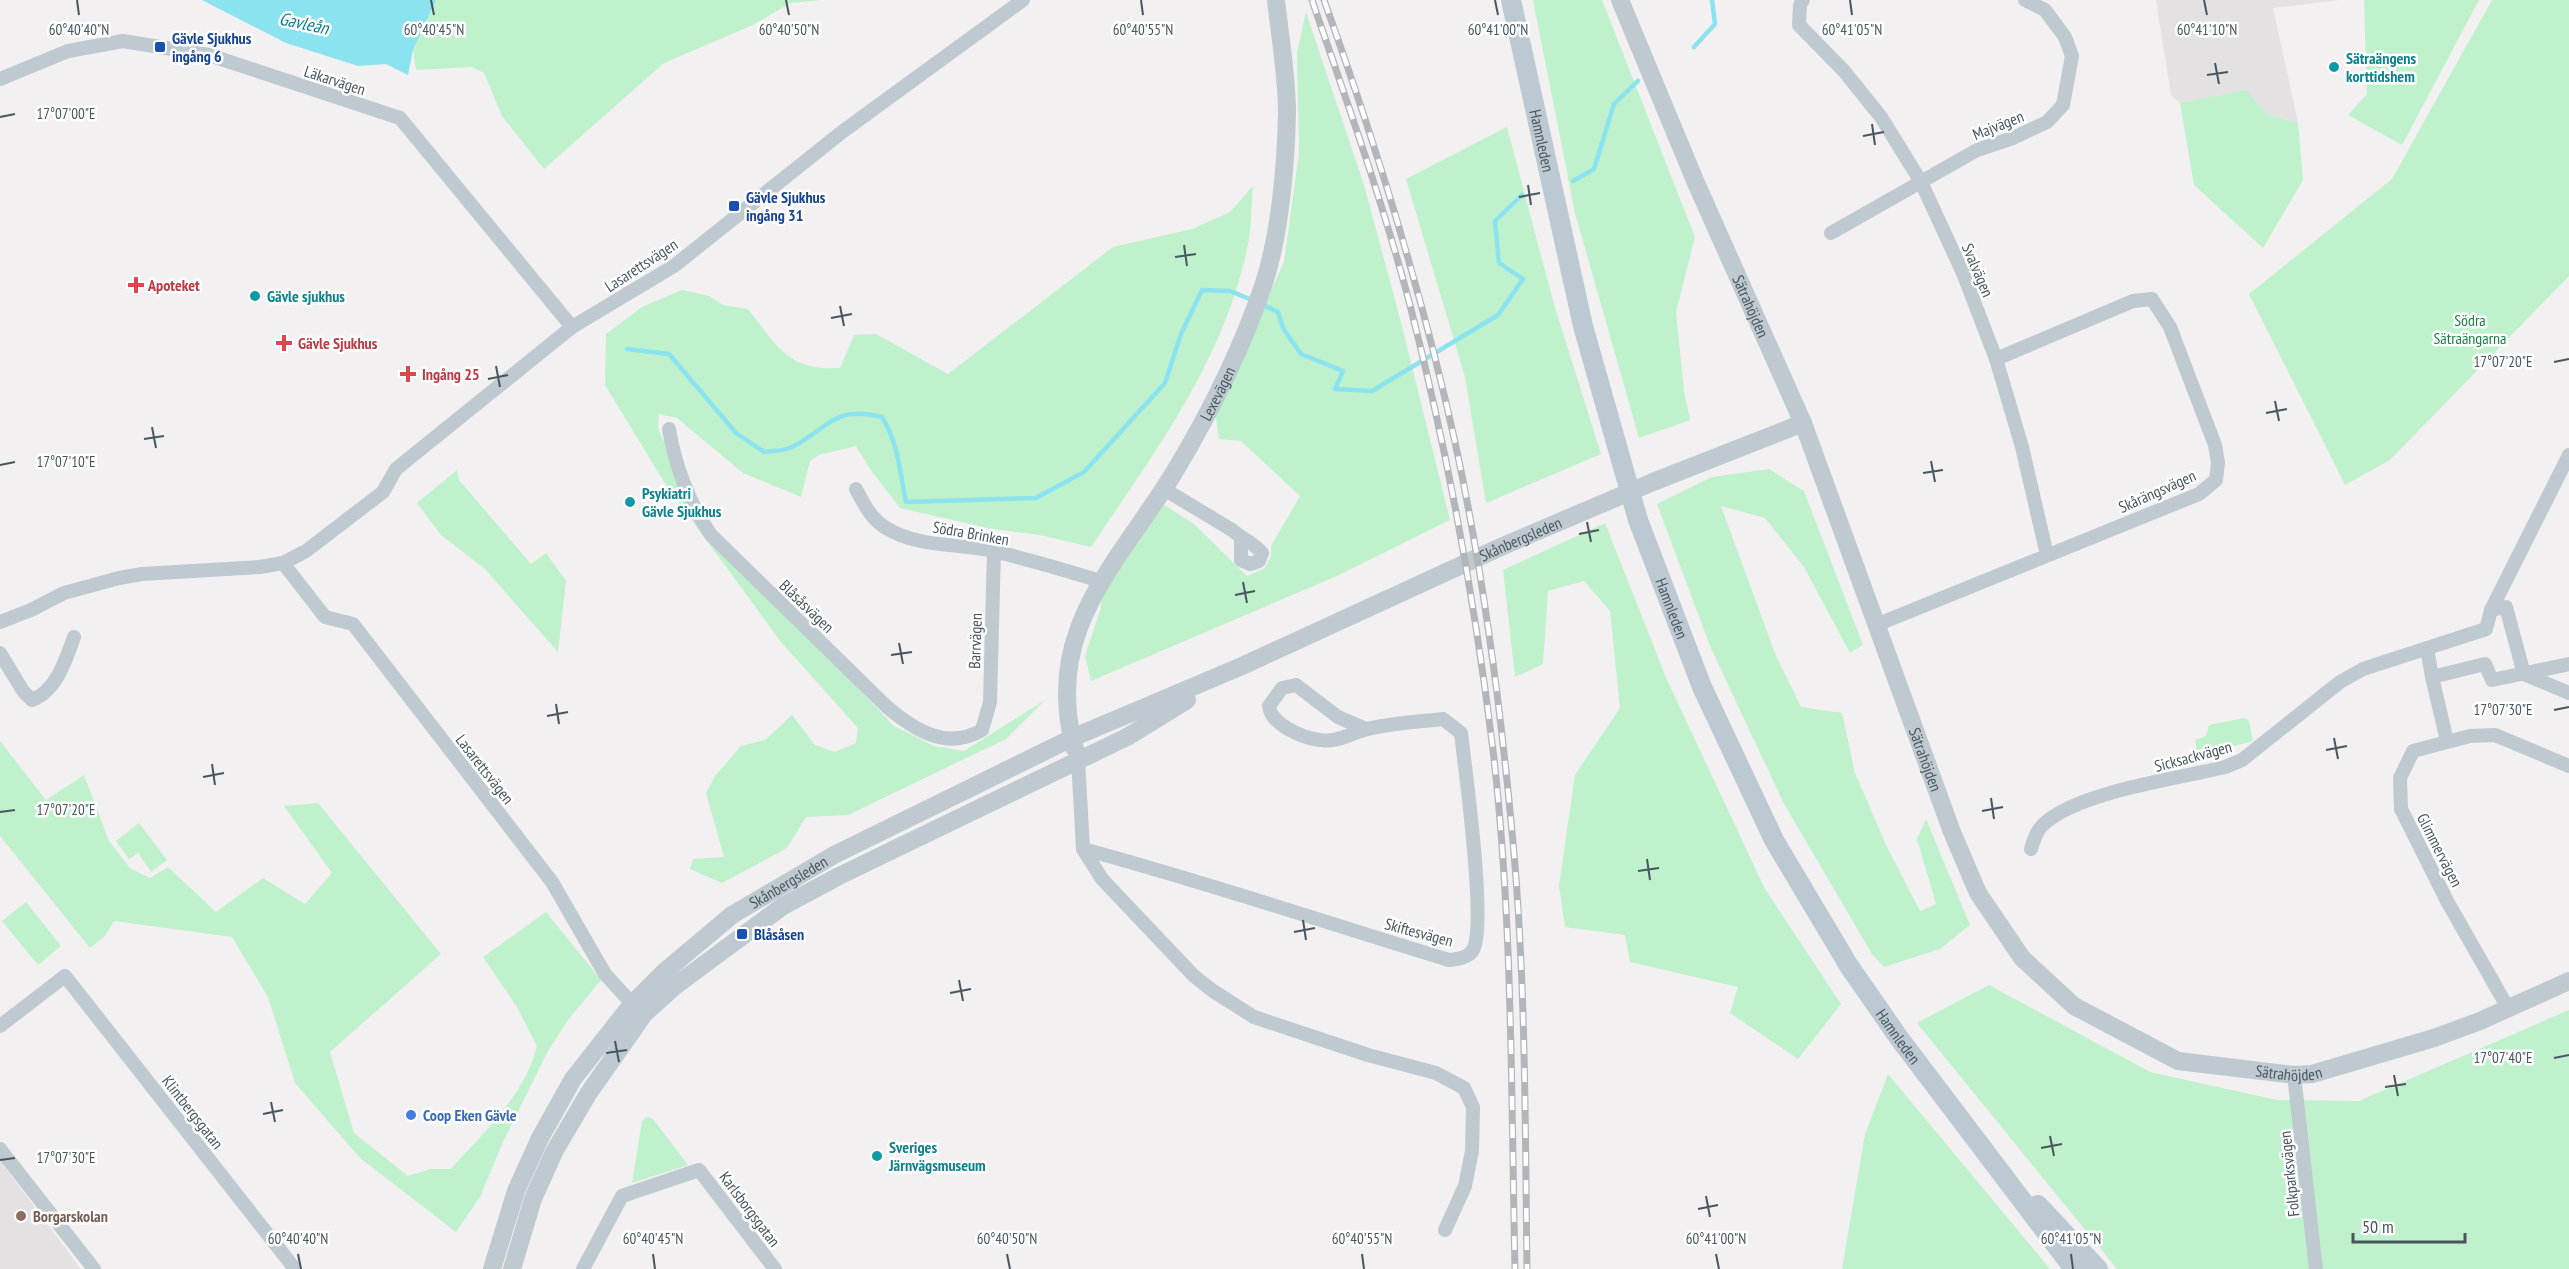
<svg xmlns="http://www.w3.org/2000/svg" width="2569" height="1269" viewBox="0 0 2569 1269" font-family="'PT Sans Narrow',sans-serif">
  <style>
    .education { fill: #e4e1e3 }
    .green { fill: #bff1cd }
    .water { fill: #8be3ef }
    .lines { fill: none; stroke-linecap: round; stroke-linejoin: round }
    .stream { stroke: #8be3ef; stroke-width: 4.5 }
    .minor { stroke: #bec9d0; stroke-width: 14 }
    .tertiary { stroke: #bec9d0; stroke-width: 18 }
    .secondary { stroke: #bcc9d2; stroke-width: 20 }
    .rail-casing { stroke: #b2b6bb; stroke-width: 7 }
    .rail { stroke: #fff; stroke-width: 4.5; stroke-dasharray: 14; stroke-linecap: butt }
    .ticks { fill: none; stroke: #48565f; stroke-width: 2 }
    .transit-dot { fill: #1a4fb4; stroke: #fff; stroke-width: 2 }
    .culture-dot { fill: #0f9aa8; stroke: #fff; stroke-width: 2 }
    .health-dot { fill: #e0444e; stroke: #fff; stroke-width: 2 }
    .shop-dot { fill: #3f7fe0; stroke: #fff; stroke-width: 2 }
    .education-dot { fill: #8d6e63; stroke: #fff; stroke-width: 2 }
    .labels { text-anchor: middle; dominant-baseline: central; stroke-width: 5; stroke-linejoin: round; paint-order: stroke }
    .transit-label { font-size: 16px; font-weight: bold; fill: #164399; stroke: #fff; text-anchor: start }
    .culture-label { font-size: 16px; font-weight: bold; fill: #0d838f; stroke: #fff; text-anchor: start }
    .street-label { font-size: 16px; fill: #48565f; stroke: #fff }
    .health-label { font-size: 16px; font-weight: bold; fill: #be3a42; stroke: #fff; text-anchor: start }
    .park-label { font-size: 16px; fill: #158342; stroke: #fff }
    .shop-label { font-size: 16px; font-weight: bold; fill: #366cbe; stroke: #fff; text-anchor: start }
    .education-label { font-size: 16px; font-weight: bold; fill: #785e54; stroke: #fff; text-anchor: start }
    .water-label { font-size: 18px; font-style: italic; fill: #0b8191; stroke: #fff }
    .ticks-label { font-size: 15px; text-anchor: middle; fill: #48565f; stroke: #fff; stroke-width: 5; stroke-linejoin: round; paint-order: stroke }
  </style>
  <rect width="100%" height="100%" fill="#f3f0f1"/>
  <g class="education">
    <polygon points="2156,0 2339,0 2273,8 2298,123 2268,115 2246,90 2180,103 2171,95"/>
    <polygon points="0,1162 1,1162 81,1269 0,1269"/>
  </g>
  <g class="green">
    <polygon points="436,0 822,0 790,3 753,25 664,63 544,169 502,116 484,73 472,67 416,70 413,50"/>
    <polygon points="1533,0 1602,0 1695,237 1676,312 1684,391 1690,420 1639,438 1575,213"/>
    <polygon points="2364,0 2479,0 2402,145 2348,115 2367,94"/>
    <polygon points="2492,0 2569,0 2569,276 2390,460 2345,485 2249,294 2392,179"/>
    <polygon points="1306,12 1364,185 1402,326 1450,520 1337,576 1091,681 1085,656 1101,608 1102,581 1158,501 1194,524 1247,576 1265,568 1271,557 1271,546 1300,496 1241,441 1219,439 1215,411 1284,262 1299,153 1297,53"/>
    <polygon points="2246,90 2268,115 2298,123 2303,180 2263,248 2194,185 2180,103"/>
    <polygon points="1507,127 1553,301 1601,454 1486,503 1465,377 1406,179"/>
    <path d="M1253,186C1251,206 1252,229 1247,249C1223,362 1154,453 1091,547L1040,535L992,529L900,508L870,469L856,446L819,455L810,461L801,497L743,473L677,418L659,414L658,429L705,529L894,726L934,746L964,751L1045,700L1006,739L848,815L806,817L787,848L722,883L690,869L693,859L724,857L706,793L715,776L741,746L765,740L792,715L815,745L835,752L856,743L858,728L781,642L666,485L605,385L606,334L642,307L682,290L709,296L723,305L748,309C777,346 788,371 840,368L854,335L876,334L948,374L1113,247L1192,229L1230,212Z"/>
    <polygon points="1769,469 1804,491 1863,645 1850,653 1804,567 1765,518 1721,506 1776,656 1801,707 1842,713 1855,773 1887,847 1920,911 1936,904 1917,839 1926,819 1970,925 1940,949 1884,967 1872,954 1783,802 1710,646 1657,504 1712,477"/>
    <polygon points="457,470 459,480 531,564 546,553 566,581 558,652 485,569 441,535 417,503"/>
    <polygon points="1605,523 1667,680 1765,889 1841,1004 1798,1059 1730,1013 1738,987 1630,962 1625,935 1565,927 1559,886 1575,775 1620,708 1610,611 1584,581 1548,591 1543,664 1515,677 1503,570"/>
    <polygon points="2244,718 2249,721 2253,741 2198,756 2195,740 2206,736 2209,725"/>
    <path d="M0,741L46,800L84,775L109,841L130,868L150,878L168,867L216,912L263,878L305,904L332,873L284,806L318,803L441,954L330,1052L354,1133L408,1176L431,1169H451C484,1132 525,1095 537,1046L517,1007L483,957L546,912L601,980L568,1020L548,1051L502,1144L480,1197L456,1232L360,1158L295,1083L268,997L232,937L114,921L105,936L90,948L0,836Z"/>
    <polygon points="139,823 167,860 151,872 138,853 129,859 116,841"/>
    <polygon points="26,902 61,946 38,965 2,921"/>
    <polygon points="1989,985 2150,1072 2277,1100 2359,1101 2569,1010 2569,1269 2117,1269 1917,1023"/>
    <polygon points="1888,1074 2050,1269 1842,1269 1865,1134"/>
    <polygon points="647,1117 653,1119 688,1165 632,1183 642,1121"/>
  </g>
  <polygon class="water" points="202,0 436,0 413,50 408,75 386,64 358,66 286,43"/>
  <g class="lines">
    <g class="stream">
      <polyline points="1694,47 1715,24 1712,0"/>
      <polyline points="1573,181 1594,169 1614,104 1638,81"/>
      <polyline points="1260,304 1278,312 1283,328 1301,354 1343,371 1335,389 1372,391 1498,315 1523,279 1499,263 1495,221 1522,195"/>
      <path d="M627,349L669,354L736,433L764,452C772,451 784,451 792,447C829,428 833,405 882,417C898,442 900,473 906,502L1036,498L1084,472L1165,383L1181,334L1202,290L1230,291L1252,300"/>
    </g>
    <g class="minor">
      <polyline points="1803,0 1800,5 1799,25 1844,71 1881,117 1921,182 1963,273 1996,359 2022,447 2047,555"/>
      <polyline points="0,79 68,51 123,41 209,55 400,118 572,327"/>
      <polyline points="1831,233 1977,150 2013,138 2047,122 2063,105 2072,56 2065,37 2045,10 2025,0"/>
      <path d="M669,429C675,466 690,505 711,535L886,706C914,730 947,751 982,730L990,702L994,551"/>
      <path d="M856,489C864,504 871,519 886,528C919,548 958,543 994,551C1029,560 1065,570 1100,581"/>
      <path d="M1164,489L1232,530C1242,539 1253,542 1262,553L1259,561L1250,564L1241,560V538"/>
      <polyline points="283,563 325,617 353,624 552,882 605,974 637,1009"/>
      <polyline points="2491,610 2506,607 2524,674"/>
      <polyline points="0,622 31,610 64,593 119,578 142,574 260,567 283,563 306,551 383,492 396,469 572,327 674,266 842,132 1023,0"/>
      <polyline points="1876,625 2199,494 2216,480 2218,463 2215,445 2170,327 2152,299 2133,301 1996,359"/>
      <polyline points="2427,648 2432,677"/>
      <path d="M0,653L23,691L32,700C56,691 66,660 74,637"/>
      <polyline points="2524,674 2569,693"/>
      <polyline points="2447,741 2432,677 2485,664 2492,680 2569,664"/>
      <polyline points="1078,759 1083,849 1102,879 1194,976 1213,991 1254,1017 1368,1055 1436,1073 1464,1088 1473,1107 1472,1151 1465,1186 1445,1230"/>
      <path d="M1083,849C1206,882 1327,923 1449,960C1458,959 1468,958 1473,950C1487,926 1465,768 1461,733L1443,719C1417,722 1389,723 1364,730C1350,734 1335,743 1320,740C1303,738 1271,725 1269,706L1282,688L1296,685L1338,717L1366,729"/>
      <path d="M2031,849C2034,839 2037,829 2046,822C2083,791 2177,779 2225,767L2242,760L2340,682L2363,669L2486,629L2491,610L2569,455"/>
      <polyline points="2508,1008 2447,901 2401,809 2400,778 2413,751 2470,736 2495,735 2569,766"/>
      <polyline points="0,1026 65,976 295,1269"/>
      <polyline points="2294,1075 2316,1269"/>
      <polyline points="0,1149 94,1269"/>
      <polyline points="583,1269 622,1196 699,1170 775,1269"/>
    </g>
    <g class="tertiary">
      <path id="s1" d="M1620,0L1696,183L1803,423L1952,832L1978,893L2022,958L2074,1006L2178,1061L2294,1075L2312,1074L2434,1038L2480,1021L2569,981"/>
      <path id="s2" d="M1075,749C1041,630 1120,562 1175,471C1211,411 1242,349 1264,283C1280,234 1286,164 1287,113C1287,76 1280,37 1276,0"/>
      <path id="s3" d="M492,1269L516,1191L540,1138L573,1079L632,1004L663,973L732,915L834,855L1072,738L1242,666L1503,546L1653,482L1803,423"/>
      <polyline points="512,1269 533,1199 554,1152 588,1094 644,1014 675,986 783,906 839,876 1127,737 1187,700"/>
    </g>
    <g class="secondary">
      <path id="s4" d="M1511,0L1583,326L1638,520L1702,687L1774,840L1849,966L1899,1038L2074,1269"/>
      <polyline points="2038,1205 2098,1269"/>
    </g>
    <g class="rail-casing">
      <g id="rail">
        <path d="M1312,0C1347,102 1384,205 1411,309C1448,454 1475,602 1493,750C1513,922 1511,1096 1515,1269"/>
        <path d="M1324,0C1376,145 1422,292 1455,442C1482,567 1499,694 1511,821C1526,970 1525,1120 1527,1269"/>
      </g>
    </g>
    <use href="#rail" class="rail"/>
  </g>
  <path class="ticks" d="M77,0L79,15M431,0L434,15M786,0L789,15M1141,0L1143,15M1495,0L1498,15M1850,0L1852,15M2204,0L2207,15M2215,63L2219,84M2207,75L2228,72M0,117L15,114M1872,124L1875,145M1863,136L1884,132M1528,185L1531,205M1519,197L1540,193M1184,245L1187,266M1175,257L1196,254M840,306L844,326M831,318L852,314M2554,362L2569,359M496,366L500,387M488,379L508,375M2275,401L2279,421M2266,413L2287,409M152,427L156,448M144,439L164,436M1931,461L1935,482M0,465L15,462M1923,473L1943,470M1587,522L1591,542M1579,534L1599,530M1243,582L1247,603M1235,595L1255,591M899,643L903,664M891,655L912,652M556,704L559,724M2554,710L2569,707M547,716L568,712M2334,738L2338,759M2326,750L2347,746M212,764L215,785M203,777L224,773M1991,798L1994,819M1982,811L2003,807M0,812L15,810M1647,859L1650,880M1638,871L1659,868M1303,920L1306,940M1294,932L1315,928M959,980L963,1001M950,993L971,989M615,1041L619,1062M606,1053L627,1050M2554,1058L2569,1055M2394,1075L2398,1096M2385,1087L2406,1084M271,1102L275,1122M263,1114L283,1110M2050,1136L2054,1156M2041,1148L2062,1144M0,1160L15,1158M1706,1196L1710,1217M1698,1209L1718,1205M298,1254L301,1269M653,1254L655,1269M1007,1254L1010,1269M1362,1254L1364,1269M1716,1254L1719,1269M2071,1254L2073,1269"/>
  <g class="transit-dot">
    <rect x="154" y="41" width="12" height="12" rx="3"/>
    <rect x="728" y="200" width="12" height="12" rx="3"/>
    <rect x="736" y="928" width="12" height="12" rx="3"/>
  </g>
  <g class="culture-dot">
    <circle cx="2334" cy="67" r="6"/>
    <circle cx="255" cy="296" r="6"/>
    <circle cx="630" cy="502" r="6"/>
    <circle cx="877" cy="1156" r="6"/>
  </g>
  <g class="health-dot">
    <path d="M133 276h6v6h6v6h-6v6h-6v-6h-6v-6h6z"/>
    <path d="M281 334h6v6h6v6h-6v6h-6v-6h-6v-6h6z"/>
    <path d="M405 365h6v6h6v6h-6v6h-6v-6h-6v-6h6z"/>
  </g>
  <circle class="shop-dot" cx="411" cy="1115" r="6"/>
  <circle class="education-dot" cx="21" cy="1216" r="6"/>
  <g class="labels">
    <g class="transit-label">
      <text x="172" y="38">Gävle Sjukhus<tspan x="172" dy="18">ingång 6</tspan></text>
      <text x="746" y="197">Gävle Sjukhus<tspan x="746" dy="18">ingång 31</tspan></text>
      <text x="754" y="934">Blåsåsen</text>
    </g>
    <g class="culture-label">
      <text x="2346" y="58">Sätraängens<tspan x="2346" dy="18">korttidshem</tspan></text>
      <text x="267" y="296">Gävle sjukhus</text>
      <text x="642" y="493">Psykiatri<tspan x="642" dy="18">Gävle Sjukhus</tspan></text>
      <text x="889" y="1147">Sveriges<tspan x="889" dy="18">Järnvägsmuseum</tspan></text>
    </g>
    <g class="street-label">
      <text transform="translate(335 80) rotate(18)">Läkarvägen</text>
      <text transform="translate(1998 125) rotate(-22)">Majvägen</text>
      <text stroke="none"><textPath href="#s4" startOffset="144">Hamnleden</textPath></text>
      <text transform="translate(641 265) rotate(-33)">Lasarettsvägen</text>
      <text transform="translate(1978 270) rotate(67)">Svalvägen</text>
      <text stroke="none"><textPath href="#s1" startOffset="333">Sätrahöjden</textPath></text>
      <text stroke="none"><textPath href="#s2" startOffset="396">Lexevägen</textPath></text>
      <text transform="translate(2157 491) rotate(-24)">Skårängsvägen</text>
      <text transform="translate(971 533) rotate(10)">Södra Brinken</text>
      <text stroke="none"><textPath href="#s3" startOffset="1311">Skånbergsleden</textPath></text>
      <text transform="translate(807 606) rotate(44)">Blåsåsvägen</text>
      <text stroke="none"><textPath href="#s4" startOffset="630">Hamnleden</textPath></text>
      <text transform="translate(975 641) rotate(-88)">Barrvägen</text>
      <text transform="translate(2193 756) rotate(-15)">Sicksackvägen</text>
      <text stroke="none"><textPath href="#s1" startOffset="819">Sätrahöjden</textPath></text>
      <text transform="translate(485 769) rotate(52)">Lasarettsvägen</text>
      <text transform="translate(2440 850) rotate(63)">Glimmervägen</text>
      <text stroke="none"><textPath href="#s3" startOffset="502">Skånbergsleden</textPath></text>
      <text transform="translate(1419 932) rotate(15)">Skiftesvägen</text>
      <text stroke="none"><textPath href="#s4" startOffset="1116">Hamnleden</textPath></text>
      <text stroke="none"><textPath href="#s1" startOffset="1341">Sätrahöjden</textPath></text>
      <text transform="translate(193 1112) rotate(52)">Klintbergsgatan</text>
      <text transform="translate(2289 1174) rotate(-96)">Folkparksvägen</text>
      <text transform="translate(750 1209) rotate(53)">Karlsborgsgatan</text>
    </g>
    <g class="health-label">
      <text x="148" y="285">Apoteket</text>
      <text x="298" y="343">Gävle Sjukhus</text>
      <text x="422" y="374">Ingång 25</text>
    </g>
    <g class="park-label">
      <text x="2470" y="320">Södra<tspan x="2470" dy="18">Sätraängarna</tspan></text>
    </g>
    <g class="shop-label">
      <text x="423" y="1115">Coop Eken Gävle</text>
    </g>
    <g class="education-label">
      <text x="33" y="1216">Borgarskolan</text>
    </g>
    <g class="water-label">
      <text transform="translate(304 23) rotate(12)">Gavleån</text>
    </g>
  </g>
  <g class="ticks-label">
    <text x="79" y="35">60°40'40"N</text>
    <text x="434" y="35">60°40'45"N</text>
    <text x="789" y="35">60°40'50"N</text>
    <text x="1143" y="35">60°40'55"N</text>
    <text x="1498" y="35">60°41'00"N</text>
    <text x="1852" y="35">60°41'05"N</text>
    <text x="2207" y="35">60°41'10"N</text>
    <text x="66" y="119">17°07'00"E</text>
    <text x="2503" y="367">17°07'20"E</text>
    <text x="66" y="467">17°07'10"E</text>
    <text x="2503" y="715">17°07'30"E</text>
    <text x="66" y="815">17°07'20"E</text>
    <text x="2503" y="1063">17°07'40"E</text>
    <text x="66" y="1163">17°07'30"E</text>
    <text x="298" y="1244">60°40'40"N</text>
    <text x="653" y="1244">60°40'45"N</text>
    <text x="1007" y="1244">60°40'50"N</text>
    <text x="1362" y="1244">60°40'55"N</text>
    <text x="1716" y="1244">60°41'00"N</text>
    <text x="2071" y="1244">60°41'05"N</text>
  </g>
  <path d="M2353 1233v9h112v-9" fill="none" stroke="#48565f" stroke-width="3"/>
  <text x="2362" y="1233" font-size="18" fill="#48565f" stroke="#ffffff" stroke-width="4.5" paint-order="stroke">50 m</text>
</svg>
